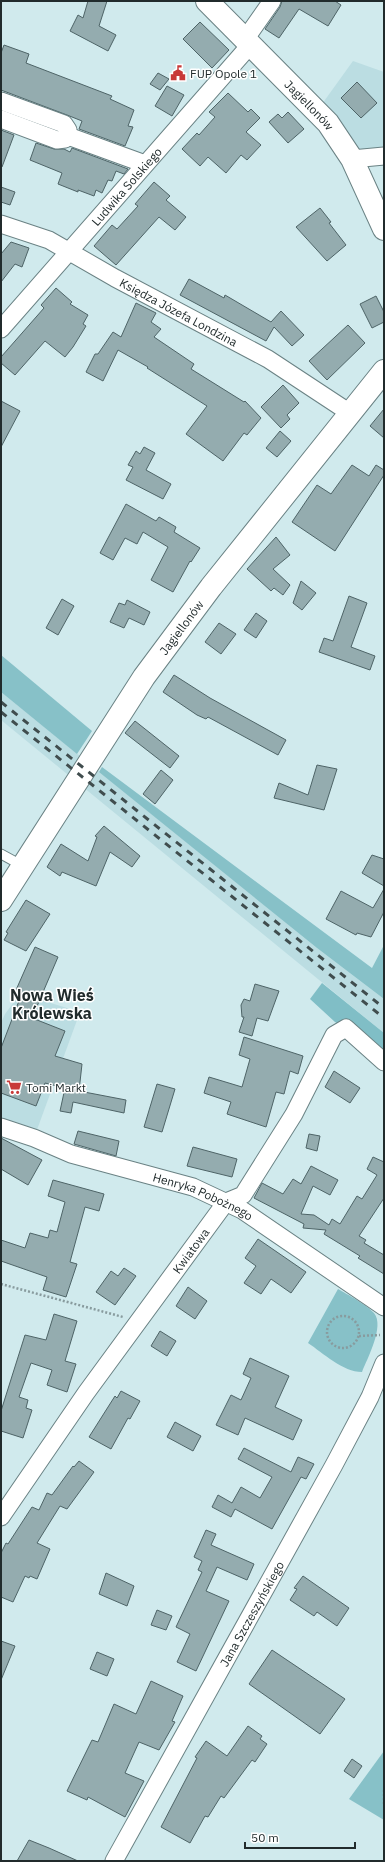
<svg xmlns="http://www.w3.org/2000/svg" width="385" height="1862" viewBox="0 0 385 1862" font-family="'IBM Plex Sans',sans-serif">
  <style>
    .built { fill: #bbdde2 }
    .green { fill: #87c1c8 }
    .forest { fill: #80bec6 }
    .building { fill: #94acaf; stroke: #4e6467 }
    .lines { fill: none; stroke-linecap: round; stroke-linejoin: round }
    .lane-casing { stroke: #6a8284; stroke-width: 11 }
    .street-casing { stroke: #6a8284; stroke-width: 19 }
    .secondary-casing { stroke: #6a8284; stroke-width: 24 }
    .path { stroke: #889b9e; stroke-width: 2.5; stroke-dasharray: 2 2; stroke-linecap: butt }
    .lane { stroke: #fff; stroke-width: 9 }
    .street { stroke: #fff; stroke-width: 17 }
    .secondary { stroke: #fff; stroke-width: 22 }
    .rail { stroke: #404d4e; stroke-width: 3; stroke-dasharray: 7 7; stroke-linecap: butt }
    .labels { text-anchor: middle; dominant-baseline: central; stroke-width: 3; stroke-linejoin: round; paint-order: stroke }
    .poi-label { font-size: 12px; fill: #212b2c; stroke: #fff; text-anchor: start }
    .street-label { font-size: 12px; fill: #212b2c; stroke: #fff }
    .district-label { font-size: 16px; font-weight: bold; fill: #212b2c; stroke: #fff }
  </style>
  <rect width="100%" height="100%" fill="#d0eaed"/>
  <g class="built">
    <polygon points="353,61 384,72 384,156 352,159 317,111"/>
    <polygon points="1,692 317,948 384,999 384,1033 1,720"/>
    <polygon points="28,996 80,1012 34,1138 1,1127 1,1023 5,1014 17,998"/>
  </g>
  <g class="green">
    <polygon points="1,655 92,731 77,754 1,692"/>
    <polygon points="102,767 372,968 384,945 384,999 317,948 99,772"/>
    <path d="M338,1289C347,1294 368,1306 374,1313C385,1326 367,1359 362,1372C343,1372 323,1353 308,1343Z"/>
    <polygon points="384,1751 384,1820 349,1799"/>
  </g>
  <polygon class="forest" points="322,983 384,1033 384,1062 346,1028 335,1022 310,999"/>
  <g class="building">
    <polygon points="88,1 107,1 99,26 116,35 108,51 70,31 78,15 83,18"/>
    <polygon points="282,1 335,1 341,5 328,26 299,9 279,38 265,29 280,7"/>
    <polygon points="200,22 229,50 212,68 183,39"/>
    <polygon points="4,45 29,54 26,63 112,96 110,99 134,110 128,126 133,127 125,146 79,129 82,121 67,115 1,90 1,53"/>
    <polygon points="158,73 169,79 160,90 150,84"/>
    <polygon points="357,82 377,103 361,118 341,98"/>
    <polygon points="167,86 184,95 172,116 155,106"/>
    <polygon points="228,93 248,112 251,109 260,118 246,132 261,145 247,160 241,155 226,173 208,157 200,166 182,149 197,133 199,135 215,117 209,112"/>
    <polygon points="288,112 304,129 288,143 269,122 278,114 282,118"/>
    <polygon points="1,130 14,135 2,167 1,167"/>
    <polygon points="36,143 54,149 64,149 70,152 72,148 128,169 124,174 116,171 112,181 108,180 102,193 96,190 94,196 78,190 78,192 58,184 62,173 30,160"/>
    <polygon points="154,182 170,196 166,200 186,217 175,230 159,217 116,265 94,246 112,225 117,229 138,206 135,204"/>
    <polygon points="1,187 15,192 10,205 1,202"/>
    <polygon points="320,208 331,222 329,223 346,245 327,261 296,227"/>
    <polygon points="11,242 29,248 22,267 15,264 1,282 1,254"/>
    <polygon points="189,279 224,298 225,295 271,322 281,311 304,335 292,346 274,327 266,341 180,295"/>
    <polygon points="56,288 72,302 70,304 88,315 83,324 86,326 73,347 65,357 45,341 15,375 1,363 1,357 44,308 41,305"/>
    <polygon points="376,296 384,312 384,322 372,328 360,304"/>
    <polygon points="136,303 156,313 151,322 161,329 154,337 194,364 191,369 244,402 245,401 261,418 247,435 244,433 223,461 186,434 207,406 147,368 148,367 118,350 103,381 86,372 95,354 98,354 113,332 121,337"/>
    <polygon points="348,325 365,343 327,380 309,361"/>
    <polygon points="283,385 299,403 287,415 290,419 281,428 261,407"/>
    <polygon points="1,401 20,411 1,447"/>
    <polygon points="384,409 384,438 370,426"/>
    <polygon points="280,431 291,441 277,457 266,448"/>
    <polygon points="144,447 155,453 146,470 171,484 163,499 126,480 133,467 128,465 136,451 140,454"/>
    <polygon points="352,465 369,476 376,465 384,470 384,475 335,551 292,522 317,485 331,494"/>
    <polygon points="126,504 156,521 159,517 176,527 174,532 200,548 191,562 190,561 173,592 151,580 168,547 143,532 137,544 125,538 113,560 100,553"/>
    <polygon points="276,537 290,555 273,569 290,585 283,595 274,588 271,591 247,569"/>
    <polygon points="301,581 316,593 302,610 293,603"/>
    <polygon points="349,596 367,603 351,647 375,656 370,670 319,652 324,638 333,641"/>
    <polygon points="62,599 74,606 58,635 46,628"/>
    <polygon points="127,600 150,612 144,625 129,618 124,628 110,622 119,603 125,605"/>
    <polygon points="256,613 267,621 256,638 244,630"/>
    <polygon points="219,623 236,634 221,654 205,642"/>
    <polygon points="174,675 210,698 286,740 278,755 208,717 206,719 197,715 163,692"/>
    <polygon points="135,721 179,756 170,768 125,733"/>
    <polygon points="317,765 337,769 324,810 274,798 279,783 308,795"/>
    <polygon points="161,770 173,780 155,804 143,794"/>
    <polygon points="104,826 140,856 132,867 110,852 96,886 62,872 60,876 47,867 61,844 88,861 97,837 95,836"/>
    <polygon points="372,855 384,859 384,886 362,873"/>
    <polygon points="384,889 384,912 371,937 357,933 356,935 326,919 341,891 373,908"/>
    <polygon points="26,900 50,914 26,951 4,940 8,933 6,932"/>
    <polygon points="35,947 58,957 32,1018 65,1031 55,1056 82,1064 79,1091 126,1100 124,1113 73,1102 71,1113 60,1111 65,1088 45,1083 36,1106 1,1093 1,1048 22,993 16,990"/>
    <polygon points="255,984 279,991 268,1021 257,1018 252,1036 239,1032 244,1017 242,1017 241,1005 244,999 250,1001"/>
    <polygon points="244,1037 303,1056 298,1074 290,1071 284,1094 276,1092 266,1127 227,1114 231,1102 204,1093 209,1077 242,1087 250,1059 239,1055"/>
    <polygon points="334,1071 360,1088 350,1103 325,1087"/>
    <polygon points="157,1084 175,1089 162,1132 144,1127"/>
    <polygon points="78,1131 119,1141 116,1156 74,1144"/>
    <polygon points="309,1134 320,1136 317,1151 306,1148"/>
    <polygon points="1,1138 42,1160 28,1185 1,1169"/>
    <polygon points="193,1147 237,1159 232,1177 187,1166"/>
    <polygon points="373,1157 384,1162 384,1198 359,1236 366,1240 364,1243 384,1255 384,1274 358,1258 360,1256 324,1234 326,1230 303,1228 304,1224 254,1198 262,1183 283,1194 293,1179 301,1184 311,1166 338,1180 330,1195 313,1186 301,1214 314,1215 329,1225 332,1219 340,1224 357,1196 362,1199 377,1175 367,1169"/>
    <polygon points="53,1180 104,1194 99,1211 85,1207 70,1262 77,1264 66,1297 43,1290 47,1277 1,1261 1,1240 25,1248 30,1233 48,1238 50,1230 57,1232 65,1202 48,1196"/>
    <polygon points="258,1239 306,1272 291,1293 271,1279 261,1294 244,1283 256,1266 245,1258"/>
    <polygon points="124,1268 136,1276 115,1305 96,1292 111,1271 118,1276"/>
    <polygon points="188,1287 207,1301 195,1319 176,1306"/>
    <polygon points="54,1314 77,1321 65,1361 76,1364 67,1392 47,1385 52,1370 31,1363 19,1397 28,1400 26,1408 32,1410 23,1438 1,1431 1,1411 25,1335 46,1340"/>
    <polygon points="160,1331 176,1341 167,1356 151,1346"/>
    <polygon points="250,1358 289,1376 275,1407 302,1420 293,1440 245,1418 238,1435 216,1425 231,1395 241,1400 251,1378 243,1374"/>
    <polygon points="121,1391 140,1401 130,1419 128,1418 111,1449 89,1437 115,1396 117,1398"/>
    <polygon points="175,1422 201,1436 193,1451 167,1437"/>
    <polygon points="244,1448 291,1472 298,1457 314,1464 306,1479 301,1477 272,1529 235,1509 231,1517 212,1507 218,1495 232,1503 241,1487 260,1498 272,1477 238,1459"/>
    <polygon points="79,1461 94,1472 67,1509 60,1506 37,1543 50,1549 37,1579 30,1576 29,1578 25,1576 13,1602 1,1597 1,1553 6,1543 8,1544 32,1507 39,1510 47,1493 52,1495 73,1466 74,1467"/>
    <polygon points="206,1530 216,1534 211,1545 254,1564 247,1580 217,1567 206,1591 229,1601 196,1671 177,1662 190,1634 176,1627 202,1572 198,1570 202,1561 194,1557"/>
    <polygon points="106,1573 134,1586 127,1606 99,1594"/>
    <polygon points="303,1576 349,1608 337,1626 317,1612 314,1616 290,1600 297,1589 294,1588"/>
    <polygon points="157,1610 172,1616 166,1630 151,1625"/>
    <polygon points="1,1641 15,1646 1,1680"/>
    <polygon points="272,1650 345,1699 320,1734 249,1684"/>
    <polygon points="97,1652 114,1659 107,1676 90,1669"/>
    <polygon points="151,1681 183,1696 172,1721 175,1722 159,1750 139,1742 125,1773 144,1781 125,1817 88,1797 87,1800 67,1791 92,1740 98,1742 114,1704 136,1714"/>
    <polygon points="248,1726 262,1736 260,1739 267,1744 255,1762 252,1760 224,1798 221,1796 208,1817 205,1816 190,1843 161,1827 197,1758 195,1757 206,1741 227,1756"/>
    <polygon points="352,1759 362,1766 354,1778 344,1771"/>
    <polygon points="29,1840 49,1848 78,1861 17,1861"/>
  </g>
  <g class="lines">
    <g class="lane-casing">
      <polyline id="lane" points="1,854 23,866"/>
    </g>
    <g class="street-casing">
      <g id="street">
        <polyline points="246,38 272,1"/>
        <polyline points="1,101 64,124 68,130 68,136"/>
        <polyline points="1,119 57,140 65,139 68,136"/>
        <polyline points="68,136 145,164"/>
        <polyline points="352,159 384,156"/>
        <path id="s1" d="M1,224L49,240L115,278L268,359L350,413"/>
        <path id="s2" d="M1,329L251,44"/>
        <path id="s3" d="M1,1127L34,1138L71,1154L193,1187L242,1210L384,1307"/>
        <path id="s4" d="M1,1517L86,1393L226,1202L243,1195L294,1114L334,1035L346,1028L384,1062"/>
        <path id="s5" d="M114,1861L334,1465L370,1397L384,1363"/>
      </g>
    </g>
    <g class="secondary-casing">
      <g id="secondary">
        <path id="s6" d="M207,1L328,123L352,159L384,229"/>
        <path id="s7" d="M1,900L144,677L211,587L384,371"/>
      </g>
    </g>
    <g class="path">
      <polyline points="1,1284 123,1317"/>
      <circle cx="343" cy="1332" r="16"/>
      <polyline points="359,1336 380,1335"/>
      <polyline points="384,1790 384,1804"/>
    </g>
    <use href="#lane" class="lane"/>
    <use href="#street" class="street"/>
    <use href="#secondary" class="secondary"/>
    <g class="rail">
      <polyline points="1,702 384,1008"/>
      <polyline points="1,712 384,1018"/>
    </g>
  </g>
  <defs>
    <g id="civic-bare" transform="scale(1.2)"><path d="M-.6-6.5H3V-4.5H.6V-3L4-1V1h2V6H-6V1h2V-1L-.6-3ZM-1.2 2.5V6h2.4V2.5Z" fill="#c83938" stroke="#fff" stroke-width="2.5" paint-order="stroke"/></g>
    <g id="supermarket-bare" transform="scale(1.2)"><path d="M-6-5.5h2.5l.6 2H6L4.5 2H-2.5L-4.4-4H-6ZM-1.5 3.2a1.3 1.3 0 1 0 .1 0ZM3 3.2a1.3 1.3 0 1 0 .1 0Z" fill="#c83938" stroke="#fff" stroke-width="2.5" paint-order="stroke"/></g>
  </defs>
  <g fill-rule="evenodd">
    <use href="#civic-bare" x="178" y="73"/>
    <use href="#supermarket-bare" x="14" y="1087"/>
  </g>
  <g class="labels">
    <g class="poi-label">
      <text x="190" y="73">FUP Opole 1</text>
      <text x="26" y="1087">Tomi Markt</text>
    </g>
    <g class="street-label">
      <text stroke="none"><textPath href="#s6" startOffset="146">Jagiellonów</textPath></text>
      <text stroke="none"><textPath href="#s2" startOffset="190">Ludwika Solskiego</textPath></text>
      <text stroke="none"><textPath href="#s1" startOffset="199">Księdza Józefa Londzina</textPath></text>
      <text stroke="none"><textPath href="#s7" startOffset="327">Jagiellonów</textPath></text>
      <text stroke="none"><textPath href="#s3" startOffset="214">Henryka Pobożnego</textPath></text>
      <text stroke="none"><textPath href="#s4" startOffset="327">Kwiatowa</textPath></text>
      <text stroke="none"><textPath href="#s5" startOffset="283">Jana Szczeszyńskiego</textPath></text>
    </g>
    <g class="district-label">
      <text x="52" y="995">Nowa Wieś<tspan x="52" dy="18">Królewska</tspan></text>
    </g>
  </g>
  <rect width="385" height="1862" fill="none" stroke="#212b2c" stroke-width="4"/>
  <path d="M245 1842v6h110v-6" fill="none" stroke="#212b2c" stroke-width="2"/>
  <text x="251" y="1842" font-size="12" fill="#212b2c" stroke="#ffffff" stroke-width="3" paint-order="stroke">50 m</text>
</svg>
